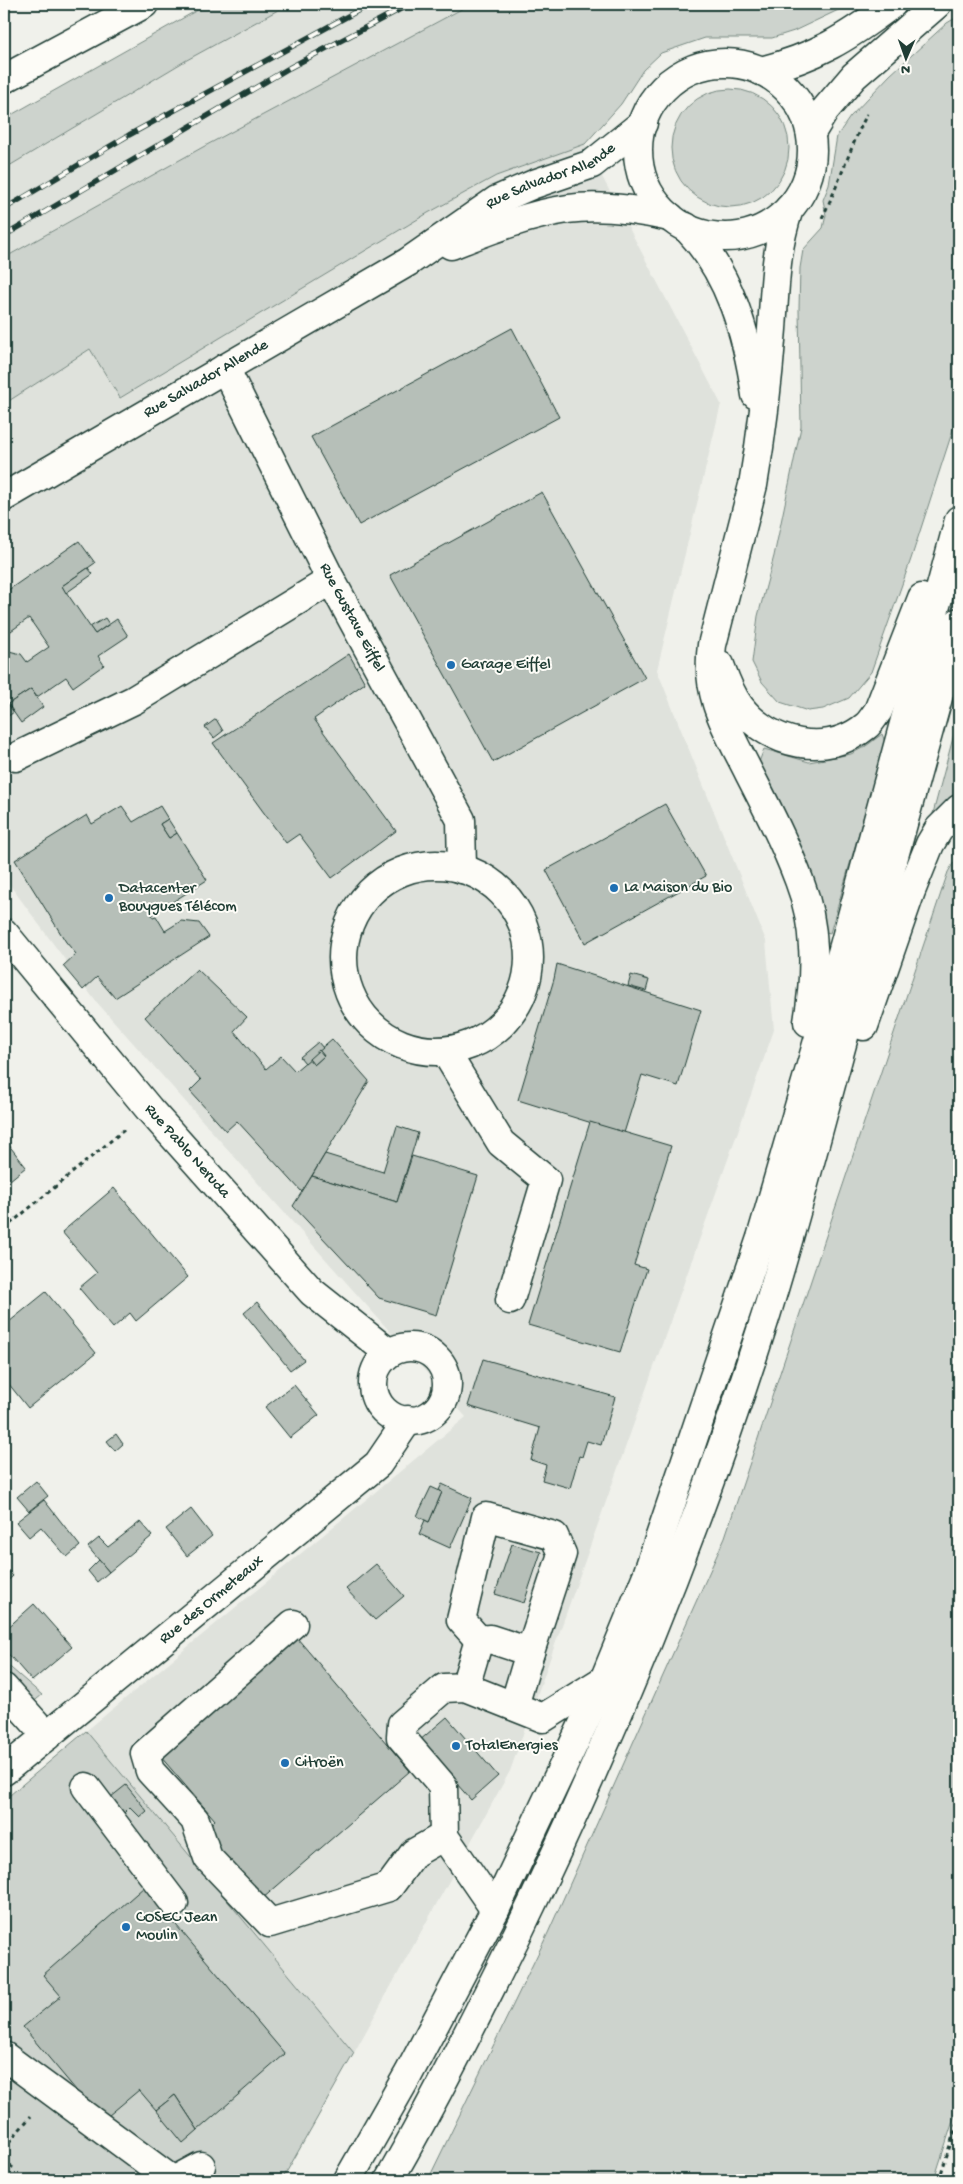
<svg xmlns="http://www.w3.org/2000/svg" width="963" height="2184" viewBox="0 0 963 2184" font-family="'Gochi Hand',sans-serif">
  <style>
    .built { fill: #dfe2dc }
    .green { fill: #cdd3cd; stroke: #768880 }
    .building { fill: #b6bfb8; stroke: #1f3d34 }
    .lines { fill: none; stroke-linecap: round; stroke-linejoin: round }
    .minor-casing { stroke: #1f3d34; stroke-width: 31 }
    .major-casing { stroke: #1f3d34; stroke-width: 31 }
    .path { stroke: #1f3d34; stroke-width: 3; stroke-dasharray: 4 4; stroke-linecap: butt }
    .minor { stroke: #fdfcf7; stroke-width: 28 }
    .major { stroke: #fdfcf7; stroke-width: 28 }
    .rail-casing { stroke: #1f3d34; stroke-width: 5.5 }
    .rail { stroke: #fdfcf7; stroke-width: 4; stroke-dasharray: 11; stroke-linecap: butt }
    .poi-dot { fill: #1f6fb2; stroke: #fdfcf7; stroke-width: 2 }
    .labels { text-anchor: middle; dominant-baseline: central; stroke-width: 4; stroke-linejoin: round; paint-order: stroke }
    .street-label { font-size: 16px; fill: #1f3d34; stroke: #fdfcf7 }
    .poi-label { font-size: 16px; fill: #1f3d34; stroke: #fdfcf7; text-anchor: start }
  </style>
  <rect width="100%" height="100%" fill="#f0f1eb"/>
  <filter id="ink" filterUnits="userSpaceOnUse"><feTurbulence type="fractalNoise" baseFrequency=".02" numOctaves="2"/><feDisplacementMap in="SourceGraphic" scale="10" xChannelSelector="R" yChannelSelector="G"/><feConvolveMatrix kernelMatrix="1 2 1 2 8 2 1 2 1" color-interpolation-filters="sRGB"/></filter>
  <g filter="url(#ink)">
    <g class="built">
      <polygon points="289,4 471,4 203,147 4,258 4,169 185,61"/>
      <polygon points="585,144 721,404 657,670 766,941 774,1030 510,1771 354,2053 86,1731 466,1417 94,999 4,877 4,404 90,349 120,398 428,213 496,176"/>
    </g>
    <g class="green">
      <polygon points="208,4 289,4 185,61 4,169 4,119"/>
      <polygon points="471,4 851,4 794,31 772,38 705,38 661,53 643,70 621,104 585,144 496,176 428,213 120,398 90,349 4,404 4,258 203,147"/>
      <polygon points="959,16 959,411 911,559 871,672 849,698 823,709 808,711 780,702 762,682 752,662 758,616 774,556 801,427 799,309 800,268 803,250 823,228 826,215 823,200 829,185 837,136 850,117 890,75 947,23"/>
      <circle cx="730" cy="148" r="59"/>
      <polygon points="959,715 959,793 931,821"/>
      <path d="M882,734L885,742L830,933L826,932C810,869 792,818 759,762L764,749L809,762L851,754L866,746Z"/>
      <polygon points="959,854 959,2102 934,2180 428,2180 548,1933 725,1537 948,872"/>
      <polygon points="4,1662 42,1695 5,1725 4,1723"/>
      <polygon points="86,1731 354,2053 282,2180 4,2180 4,1800"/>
    </g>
    <g class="building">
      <polygon points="512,328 559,417 359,525 311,437"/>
      <polygon points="542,492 645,678 493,762 390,575"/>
      <polygon points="79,541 95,563 62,586 95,634 117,619 128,636 98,656 104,665 73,687 66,677 37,697 31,689 8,704 14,712 4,719 4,644 9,651 21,654 27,662 49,647 29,618 4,636 4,593"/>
      <polygon points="88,568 93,574 66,593 62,586"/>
      <polygon points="105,618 109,624 95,634 90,627"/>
      <polygon points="349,654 365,683 314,719 396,831 332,878 299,834 286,843 213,743"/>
      <polygon points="31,689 43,707 21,723 8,704"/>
      <polygon points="216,719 223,731 214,738 205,727"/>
      <polygon points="665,804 706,876 585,943 546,870"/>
      <polygon points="122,806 133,822 160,806 168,819 160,824 169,838 177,833 207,880 152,915 153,917 156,916 165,931 181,921 199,923 209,937 115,998 97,977 83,990 63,966 76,954 66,942 15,860 87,815 92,824"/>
      <polygon points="168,819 177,833 169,838 160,824"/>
      <polygon points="557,964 701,1010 678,1086 642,1075 624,1133 518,1100 554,979"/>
      <polygon points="197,969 247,1017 234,1031 266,1069 281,1056 295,1071 309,1059 314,1065 324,1056 319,1050 332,1039 369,1081 302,1192 237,1121 226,1131 190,1091 201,1080 145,1017"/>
      <polygon points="631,975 649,980 646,991 628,986"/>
      <polygon points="318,1042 323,1048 305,1063 300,1057"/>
      <polygon points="319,1050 324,1056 314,1065 309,1059"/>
      <polygon points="590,1122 671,1146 634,1265 647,1269 620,1352 528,1325"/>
      <polygon points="397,1126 418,1133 397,1202 312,1176 325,1154 383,1172"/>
      <polygon points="4,1139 26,1167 4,1185"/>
      <polygon points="412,1156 478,1176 436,1315 379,1298 293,1206 312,1176 397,1202"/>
      <polygon points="114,1188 188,1277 136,1321 130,1313 113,1328 79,1288 97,1273 62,1232"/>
      <polygon points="46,1292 96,1353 28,1408 4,1378 4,1326"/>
      <polygon points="257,1302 304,1360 290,1370 244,1313"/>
      <polygon points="483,1359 615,1397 601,1445 587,1441 582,1457 579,1456 570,1488 542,1480 546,1465 531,1460 540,1428 468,1406"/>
      <polygon points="294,1385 319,1415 290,1438 265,1407"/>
      <polygon points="116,1434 123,1444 115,1451 107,1441"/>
      <polygon points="36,1481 48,1496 29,1511 17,1497"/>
      <polygon points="442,1484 472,1498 450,1548 419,1534 425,1520 429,1522 442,1492 439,1490"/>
      <polygon points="431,1487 442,1492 429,1522 417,1516"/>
      <polygon points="44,1500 80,1546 67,1557 41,1527 29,1537 16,1522"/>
      <polygon points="191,1509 212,1536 187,1556 166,1529"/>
      <polygon points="140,1522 152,1536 109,1572 88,1547 99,1538 108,1547"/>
      <polygon points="512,1544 541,1552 524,1603 495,1594"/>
      <polygon points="99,1560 109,1572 97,1582 88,1571"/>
      <polygon points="376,1564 404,1596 375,1620 346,1589"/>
      <polygon points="4,1566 13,1576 4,1584"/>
      <polygon points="34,1604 72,1647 32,1681 4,1649 4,1631"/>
      <polygon points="297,1638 410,1771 262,1899 202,1832 215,1820 160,1756"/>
      <polygon points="447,1717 498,1776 471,1800 419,1741"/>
      <polygon points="126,1785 147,1811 140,1817 130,1807 124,1813 111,1797"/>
      <polygon points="144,1887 285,2054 198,2130 175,2095 156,2110 139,2090 102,2121 23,2027 61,1996 43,1975"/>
      <polygon points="175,2095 198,2130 183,2143 156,2110"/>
    </g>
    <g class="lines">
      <g class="minor-casing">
        <g id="minor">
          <polyline points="4,79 144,4"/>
          <path d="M451,245C489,230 527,215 568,209C601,204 638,210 670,217"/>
          <path id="s1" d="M225,368L331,580L461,820L462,869"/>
          <path id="s2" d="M4,497L408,262L497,200L534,184L592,164L643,123"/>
          <polyline points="16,757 134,700 331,580"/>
          <circle cx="436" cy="958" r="93"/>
          <path id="s3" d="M4,933L149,1109L312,1292L389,1353"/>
          <polyline points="445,1051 501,1143 546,1180 510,1300"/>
          <circle cx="410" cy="1384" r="37"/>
          <polyline points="293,1624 145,1754 150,1771 195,1820 208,1858 270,1923 389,1887 414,1853 444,1836"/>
          <polyline points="479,1640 461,1620 486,1517 554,1536 562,1554 530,1652"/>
          <polyline points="465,1687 479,1640 490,1639 530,1652 514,1706"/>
          <polyline points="4,1688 47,1736"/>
          <path id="s4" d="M4,1771L378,1464L408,1420"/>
          <polyline points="86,1787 174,1903"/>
          <polyline points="495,1910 444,1836 443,1786 401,1737 402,1724 444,1688 465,1687 543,1718 604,1680"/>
          <polyline points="4,2056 172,2180"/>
          <polyline points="175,2180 201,2166"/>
        </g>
      </g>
      <g class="major-casing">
        <g id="major">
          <circle cx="725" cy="150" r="87"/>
          <path d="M761,71C816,57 847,38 892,4"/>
          <polyline points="811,133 825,110 854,76 937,4"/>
          <path d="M789,209C775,249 775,288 772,329C768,381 762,433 753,485L712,645C705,696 727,729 749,773C767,808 785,843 799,880C817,926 816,974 808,1022"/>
          <path d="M686,227C730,273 747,334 756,395"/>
          <path d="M720,665C725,679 730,694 740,707C769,745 827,758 866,726C871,722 874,716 878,711L922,598"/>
          <polyline points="864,1026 911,891 930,844 939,829 959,809"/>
          <polyline points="348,2180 409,2073 495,1910 604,1680 647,1575 761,1238 822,1027 959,520"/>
          <path d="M389,2180C435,2100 476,2018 517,1935C614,1735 699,1528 766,1315C799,1209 826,1100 856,993C890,869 925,746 959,622"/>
        </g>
      </g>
      <g class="path">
        <path d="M822,218C839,184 850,148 867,114"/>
        <polyline points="4,1229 124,1130"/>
        <polyline points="4,2148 31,2116"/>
        <polyline points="4,2161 13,2168"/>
        <polyline points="939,2180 959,2117"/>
      </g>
      <use href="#minor" class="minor"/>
      <use href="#major" class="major"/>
      <g class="rail-casing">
        <g id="rail">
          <polyline points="4,209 129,135 370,4"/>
          <polyline points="4,236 289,68 410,4"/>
        </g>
      </g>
      <use href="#rail" class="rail"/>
    </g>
  </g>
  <g class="poi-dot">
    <circle cx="451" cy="665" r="5"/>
    <circle cx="614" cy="888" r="5"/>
    <circle cx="109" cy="898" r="5"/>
    <circle cx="456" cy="1746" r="5"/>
    <circle cx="285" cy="1763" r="5"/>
    <circle cx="126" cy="1927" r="5"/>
  </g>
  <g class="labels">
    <g class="street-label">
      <text stroke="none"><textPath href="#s2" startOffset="635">Rue Salvador Allende</textPath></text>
      <text stroke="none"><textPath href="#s2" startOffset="234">Rue Salvador Allende</textPath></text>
      <text stroke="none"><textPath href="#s1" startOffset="280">Rue Gustave Eiffel</textPath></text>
      <text stroke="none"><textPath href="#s3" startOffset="285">Rue Pablo Neruda</textPath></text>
      <text stroke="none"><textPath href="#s4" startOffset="269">Rue des Ormeteaux</textPath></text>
    </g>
    <g class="poi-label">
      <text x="461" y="665">Garage Eiffel</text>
      <text x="624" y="888">La Maison du Bio</text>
      <text x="119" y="889">Datacenter<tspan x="119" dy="18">Bouygues Télécom</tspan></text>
      <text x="466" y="1746">TotalEnergies</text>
      <text x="295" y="1763">Citroën</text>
      <text x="136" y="1918">COSEC Jean<tspan x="136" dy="18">Moulin</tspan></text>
    </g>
  </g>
  <rect width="963" height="2184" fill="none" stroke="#fdfcf7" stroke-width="20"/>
  <rect x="10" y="10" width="943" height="2164" fill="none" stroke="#1f3d34" stroke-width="2" filter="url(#ink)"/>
  <g transform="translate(906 58) rotate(182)" stroke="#fdfcf7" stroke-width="4" paint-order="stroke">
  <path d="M0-4L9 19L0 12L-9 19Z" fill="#1f3d34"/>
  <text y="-8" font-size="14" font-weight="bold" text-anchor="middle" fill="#1f3d34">N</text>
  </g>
</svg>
